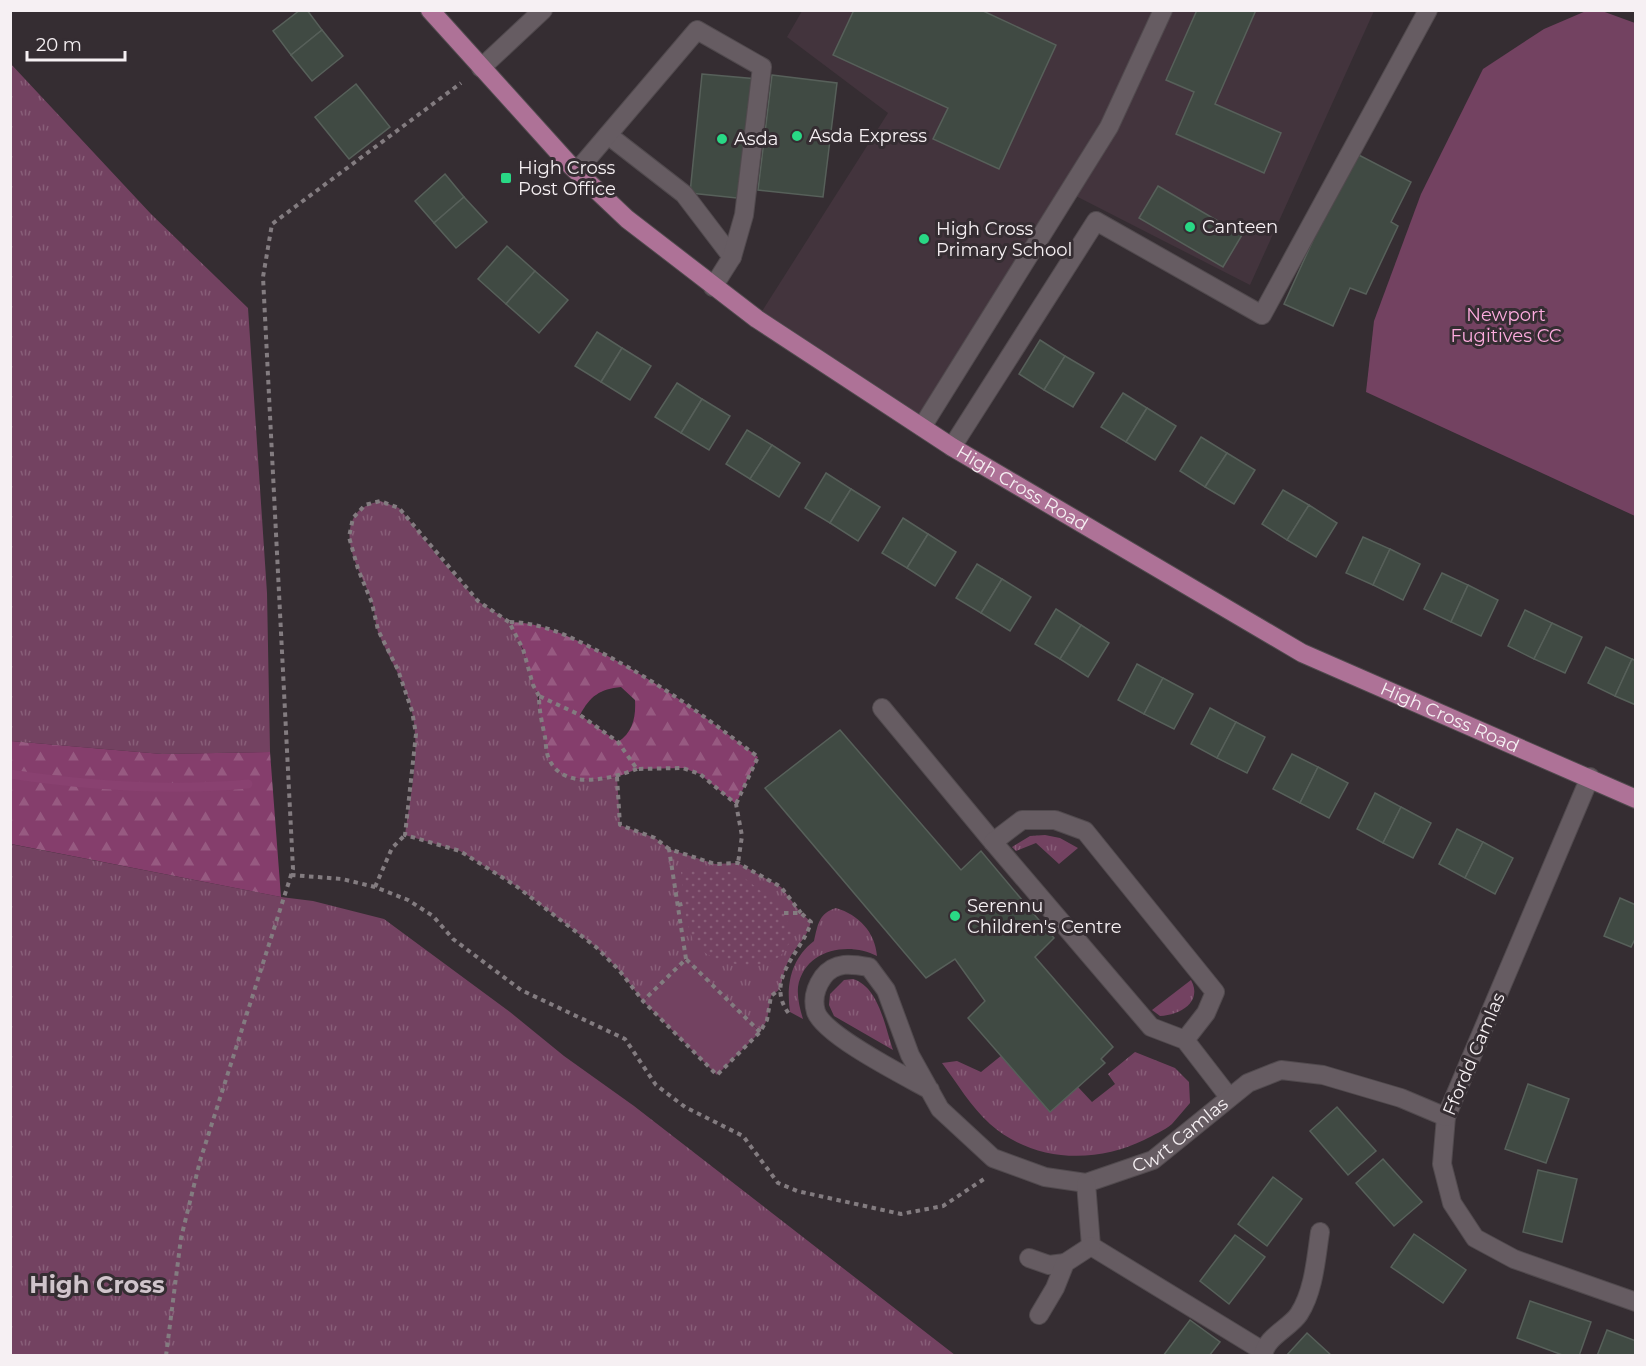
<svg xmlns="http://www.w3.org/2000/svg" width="1646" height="1366" viewBox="0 0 1646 1366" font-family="Montserrat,sans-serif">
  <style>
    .built { fill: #43343d }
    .grass { fill: url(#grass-tufts) }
    .forest { fill: url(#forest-firs); fill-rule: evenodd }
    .park { fill: url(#park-dots) }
    .pitch { fill: #734261 }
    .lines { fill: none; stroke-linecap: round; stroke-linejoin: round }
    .stream { stroke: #894170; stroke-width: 9 }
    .building { fill: #404a43; stroke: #57605a; stroke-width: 1.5 }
    .minor-casing { stroke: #514a4e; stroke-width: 20 }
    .major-casing { stroke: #514a4e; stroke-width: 20 }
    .path { stroke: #837c80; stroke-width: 4; stroke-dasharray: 4.5 4.5; stroke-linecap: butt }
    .minor { stroke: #665c62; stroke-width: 18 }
    .major { stroke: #ae7297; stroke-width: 18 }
    .poi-dot { fill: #29d885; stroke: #352d32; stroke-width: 2 }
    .labels { text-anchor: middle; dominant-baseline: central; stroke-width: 6; stroke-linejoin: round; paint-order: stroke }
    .poi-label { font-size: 18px; fill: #f6f0f3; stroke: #352d32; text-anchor: start }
    .park-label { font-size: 18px; fill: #feacdf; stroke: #352d32 }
    .street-label { font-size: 18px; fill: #f6f0f3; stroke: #352d32 }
    .district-label { font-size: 24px; font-weight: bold; fill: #d0c4cb; stroke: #352d32 }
  </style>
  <defs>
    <pattern id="grass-tufts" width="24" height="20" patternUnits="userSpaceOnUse" patternTransform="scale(1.5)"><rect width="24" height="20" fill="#734261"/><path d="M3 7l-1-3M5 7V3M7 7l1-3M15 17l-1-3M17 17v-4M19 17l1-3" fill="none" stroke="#885e78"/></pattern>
    <pattern id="forest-firs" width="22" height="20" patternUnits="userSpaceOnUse" patternTransform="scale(1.5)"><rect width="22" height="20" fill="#853e6c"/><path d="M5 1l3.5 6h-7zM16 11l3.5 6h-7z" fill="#975a81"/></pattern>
    <pattern id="park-dots" width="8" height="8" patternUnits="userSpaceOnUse" patternTransform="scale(1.5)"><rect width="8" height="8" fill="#734261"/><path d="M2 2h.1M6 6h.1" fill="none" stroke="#885e78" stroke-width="1.8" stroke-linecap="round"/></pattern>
  </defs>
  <rect width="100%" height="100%" fill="#352d32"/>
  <polygon class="built" points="802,11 1374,11 1250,285 1070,193 922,427 757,319 888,113 787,37"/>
  <g class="grass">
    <polygon points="10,63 151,214 248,308 267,593 270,752 162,754 11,741"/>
    <path d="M380,501L399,508C424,539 448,570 476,599C485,608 501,613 509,623C520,637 539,691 539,708L572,778L586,780L617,777L620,825L655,838L669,849L715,864L738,863L781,887L801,913L811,922C807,936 802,940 794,951C786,962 783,976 780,989L771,996L767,1020L760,1032L686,959L643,1001L619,970L596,947L516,886L460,851L405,835C410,796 421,751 412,712C406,683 389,659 378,632C375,623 375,614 373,605C366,579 339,545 354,517C360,507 369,504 380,501Z"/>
    <polygon points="1045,835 1060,838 1078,848 1059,864 1036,843 1016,851 1012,847 1030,836"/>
    <polygon points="10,844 281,897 313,901 384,919 510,1012 564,1056 634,1106 955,1355 11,1355"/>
    <path d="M836,908C859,915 875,932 877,956C849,941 804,949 798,987C797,998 800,1009 803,1019L790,1012C786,984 791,959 814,941C818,924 819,913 836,908Z"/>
    <path d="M853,979C879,987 885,1027 893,1050L834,1016L829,1005L830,994L844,980Z"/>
    <path d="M1191,980C1203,1002 1180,1015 1160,1016L1152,1010Z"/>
    <path d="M1135,1052L1175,1068L1189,1082L1190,1103C1184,1110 1178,1117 1172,1124C1164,1131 1153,1135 1144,1140C1095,1164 1033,1162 990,1124C971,1107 957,1083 942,1063L957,1061L981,1072L1002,1055L1050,1112L1078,1087L1092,1102L1115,1084L1108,1074Z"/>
  </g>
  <g class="forest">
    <path d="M509,622C541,622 571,637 600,652C660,683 704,716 758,757L736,804L700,774L683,768L637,769L617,777L587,780L572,778L558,771L549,760L539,708V696L533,685L523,649ZM621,687L635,700C636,717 633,732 618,742L580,715C590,696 600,689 621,687Z"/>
    <polygon points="11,741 162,754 270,752 281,897 11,844"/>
  </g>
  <path class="park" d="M689,868L738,873L780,906L794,935C790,941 786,950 781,955C763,973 710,965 696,944C683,925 684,894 681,872Z"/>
  <g class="pitch">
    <polygon points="1586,11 1602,11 1635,23 1635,516 1366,392 1374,321 1421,194 1483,69 1544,29"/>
    <polygon points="686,959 760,1032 717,1075 643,1001"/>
  </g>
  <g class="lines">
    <path class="stream" d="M10,774C89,786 169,791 248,784"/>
  </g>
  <g class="building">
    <polygon points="300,10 307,10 322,30 291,55 273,31"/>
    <polygon points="854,10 981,10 1056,45 999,169 933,139 948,108 833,55"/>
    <polygon points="1197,10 1256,10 1215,104 1281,133 1264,173 1176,134 1194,92 1166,80"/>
    <polygon points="322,30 343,56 312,81 291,55"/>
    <polygon points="702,74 758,79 746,199 690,193"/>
    <polygon points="772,75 837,83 823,197 758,190"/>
    <polygon points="356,84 390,127 349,159 315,117"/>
    <polygon points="1353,152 1411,182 1391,222 1398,226 1366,294 1350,288 1333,326 1284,304"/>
    <polygon points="445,174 464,197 434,223 415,201"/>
    <polygon points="1158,186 1242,235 1223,267 1139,218"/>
    <polygon points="464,197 487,222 456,248 434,223"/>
    <polygon points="507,246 535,271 506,304 478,279"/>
    <polygon points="535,271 568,300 539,333 506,304"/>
    <polygon points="597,332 622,348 601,382 575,366"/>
    <polygon points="1040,340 1065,356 1044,390 1019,374"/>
    <polygon points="622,348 651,366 630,400 601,382"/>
    <polygon points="1065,356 1094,373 1073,407 1044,390"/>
    <polygon points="677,383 702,399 681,433 655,417"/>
    <polygon points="1123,393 1147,408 1126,442 1101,427"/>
    <polygon points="702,399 730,416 709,450 681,433"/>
    <polygon points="1147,408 1176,426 1155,460 1126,442"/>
    <polygon points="747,430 772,445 750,479 726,464"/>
    <polygon points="1201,437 1227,453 1205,487 1180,471"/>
    <polygon points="772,445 800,463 779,497 750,479"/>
    <polygon points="1227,453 1255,470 1234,504 1205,487"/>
    <polygon points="826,473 851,489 830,523 805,508"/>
    <polygon points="851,489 880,507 858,541 830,523"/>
    <polygon points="1283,490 1309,505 1287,540 1262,524"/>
    <polygon points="1309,505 1337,523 1316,557 1287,540"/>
    <polygon points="903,518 928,534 907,568 882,553"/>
    <polygon points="928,534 956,552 935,586 907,568"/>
    <polygon points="1363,537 1390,549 1373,585 1346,573"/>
    <polygon points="1390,549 1420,564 1403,600 1373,585"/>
    <polygon points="977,564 1002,579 981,613 956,598"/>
    <polygon points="1442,573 1468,585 1451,622 1424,609"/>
    <polygon points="1002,579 1031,597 1010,631 981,613"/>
    <polygon points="1468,585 1498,600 1481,636 1451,622"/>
    <polygon points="1056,609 1081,625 1060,659 1035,644"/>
    <polygon points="1525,610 1552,623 1534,659 1508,646"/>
    <polygon points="1552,623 1582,637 1565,673 1534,659"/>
    <polygon points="1081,625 1109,643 1088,677 1060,659"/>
    <polygon points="1606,647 1632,659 1615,696 1588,683"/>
    <polygon points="1632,659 1636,661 1636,705 1615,696"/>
    <polygon points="1137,664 1163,678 1144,714 1118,700"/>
    <polygon points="1163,678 1193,694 1174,729 1144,714"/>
    <polygon points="1210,708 1236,722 1217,758 1191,744"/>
    <polygon points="1236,722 1265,737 1247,773 1217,758"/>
    <polygon points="840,730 961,870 981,851 1054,938 1035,957 1113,1047 1101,1059 1105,1063 1050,1112 968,1018 985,1001 955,959 926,978 765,788"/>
    <polygon points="1292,754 1318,767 1300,803 1273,789"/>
    <polygon points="1318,767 1348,783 1329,818 1300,803"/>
    <polygon points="1375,793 1401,807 1383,843 1357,829"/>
    <polygon points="1401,807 1431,823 1413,858 1383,843"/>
    <polygon points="1457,829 1483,842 1465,878 1439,864"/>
    <polygon points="1483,842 1513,858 1495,894 1465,878"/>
    <polygon points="1620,898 1636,905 1636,937 1631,947 1604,936"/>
    <polygon points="1528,1084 1569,1099 1546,1163 1505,1149"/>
    <polygon points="1337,1107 1376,1151 1348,1175 1310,1131"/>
    <polygon points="1383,1159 1422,1202 1394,1226 1356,1183"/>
    <polygon points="1538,1170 1577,1179 1562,1242 1523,1232"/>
    <polygon points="1273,1177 1302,1199 1267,1246 1238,1224"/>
    <polygon points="1414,1234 1466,1270 1443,1303 1391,1267"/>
    <polygon points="1235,1235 1265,1257 1229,1304 1200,1281"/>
    <polygon points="1530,1301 1591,1322 1579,1356 1565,1356 1517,1338"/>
    <polygon points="1190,1320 1220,1342 1209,1356 1163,1356"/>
    <polygon points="1607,1330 1636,1341 1636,1356 1597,1356"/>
    <polygon points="1307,1333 1332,1356 1286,1356"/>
  </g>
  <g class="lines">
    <g class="minor-casing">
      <g id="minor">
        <polyline points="481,68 543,10"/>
        <polyline points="608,135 684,194 732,257"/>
        <polyline points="577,171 697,30 762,67 744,215 732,257 713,287"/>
        <polyline points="922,427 1109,127 1163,10"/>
        <polyline points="952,447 1096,221 1262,315 1428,10"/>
        <polyline points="882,708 993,842"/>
        <polyline points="1590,777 1446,1117 1442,1164 1452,1203 1475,1238 1514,1259 1636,1302"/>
        <polyline points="1185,1040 1206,1013 1215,992 1085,831 1055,820 1022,820 993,842 1151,1027 1185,1040 1229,1097"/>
        <path id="s1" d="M930,1090C905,1076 825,1036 816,1012C812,999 816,987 823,977C835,961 852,964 869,967L886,990L910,1055L940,1109L993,1158L1045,1177L1086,1183L1153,1160L1248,1083L1281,1070L1323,1075L1401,1098L1446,1117"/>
        <polyline points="1086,1183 1091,1246 1263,1351"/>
        <polyline points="1029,1258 1049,1265 1065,1263"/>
        <polyline points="1039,1315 1055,1288 1065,1263 1091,1246"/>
        <path d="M1263,1356C1265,1337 1290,1328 1299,1314C1314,1291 1316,1258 1320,1232"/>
      </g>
    </g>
    <g class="major-casing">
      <g id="major">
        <path id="s2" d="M430,10L569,164L627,219L757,319L952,447L1302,653L1636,799"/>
      </g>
    </g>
    <g class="path">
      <polyline points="509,622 478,601 399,508 380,501 365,505 353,518 349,537 358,569 372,603 378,630 398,670 412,711 416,734 405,835 460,851 516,886 596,947 619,970 643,1001"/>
      <path d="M539,696L533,685L523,649L509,622C541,622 571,637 600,652C660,683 704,716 758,757L736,804"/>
      <path d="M637,769C613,778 564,792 549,759C546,753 546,744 545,737C542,723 539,710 539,696L580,715L618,742L637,769L683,768L700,774L736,804L742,836L738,863"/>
      <polyline points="617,777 620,825 655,838 669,849"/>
      <polyline points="291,875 342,879 375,887 408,900 433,916 453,939 521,990 625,1039 656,1085 685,1107 743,1136 778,1183 797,1191 901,1214 943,1206 984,1179"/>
      <polyline points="375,887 392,848 405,835"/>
      <polyline points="678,905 686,903"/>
      <path d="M784,913H801L811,922C803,952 762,980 790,1015"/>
      <polyline points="686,959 669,849 715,864 738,863 781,887 801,913"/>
      <polyline points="760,1032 686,959 643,1001 717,1075 760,1032 767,1020 771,996 780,989"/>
      <polyline points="166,1356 181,1238 200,1161 293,869 263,277 272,224 461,83"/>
    </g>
    <use href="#minor" class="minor"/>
    <use href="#major" class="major"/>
  </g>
  <g class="poi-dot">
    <circle cx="797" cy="136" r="6"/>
    <circle cx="722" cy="139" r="6"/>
    <rect x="500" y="172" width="12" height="12" rx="3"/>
    <circle cx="1190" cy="227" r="6"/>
    <circle cx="924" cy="239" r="6"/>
    <circle cx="955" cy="916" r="6"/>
  </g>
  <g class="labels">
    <g class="poi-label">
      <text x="809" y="136">Asda Express</text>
      <text x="734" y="139">Asda</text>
      <text x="518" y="168">High Cross<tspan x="518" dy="21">Post Office</tspan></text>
      <text x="1202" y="227">Canteen</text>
      <text x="936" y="229">High Cross<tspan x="936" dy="21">Primary School</tspan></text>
      <text x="967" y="906">Serennu<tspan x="967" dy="21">Children's Centre</tspan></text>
    </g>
    <g class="park-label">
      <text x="1506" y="315">Newport<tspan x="1506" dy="21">Fugitives CC</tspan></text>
    </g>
    <g class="street-label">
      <text stroke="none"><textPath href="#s2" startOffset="766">High Cross Road</textPath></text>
      <text stroke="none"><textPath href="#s2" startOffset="1252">High Cross Road</textPath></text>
      <text transform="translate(1474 1054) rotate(-67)">Ffordd Camlas</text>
      <text stroke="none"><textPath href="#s1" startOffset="662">Cwrt Camlas</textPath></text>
    </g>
    <g class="district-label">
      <text x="97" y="1284">High Cross</text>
    </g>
  </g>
  <rect width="1646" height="1366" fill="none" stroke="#f6f0f3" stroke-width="24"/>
  <path d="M27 51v9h98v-9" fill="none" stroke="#f6f0f3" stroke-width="3"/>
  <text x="36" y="51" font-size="18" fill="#f6f0f3" stroke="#352d32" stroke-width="4.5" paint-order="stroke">20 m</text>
</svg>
